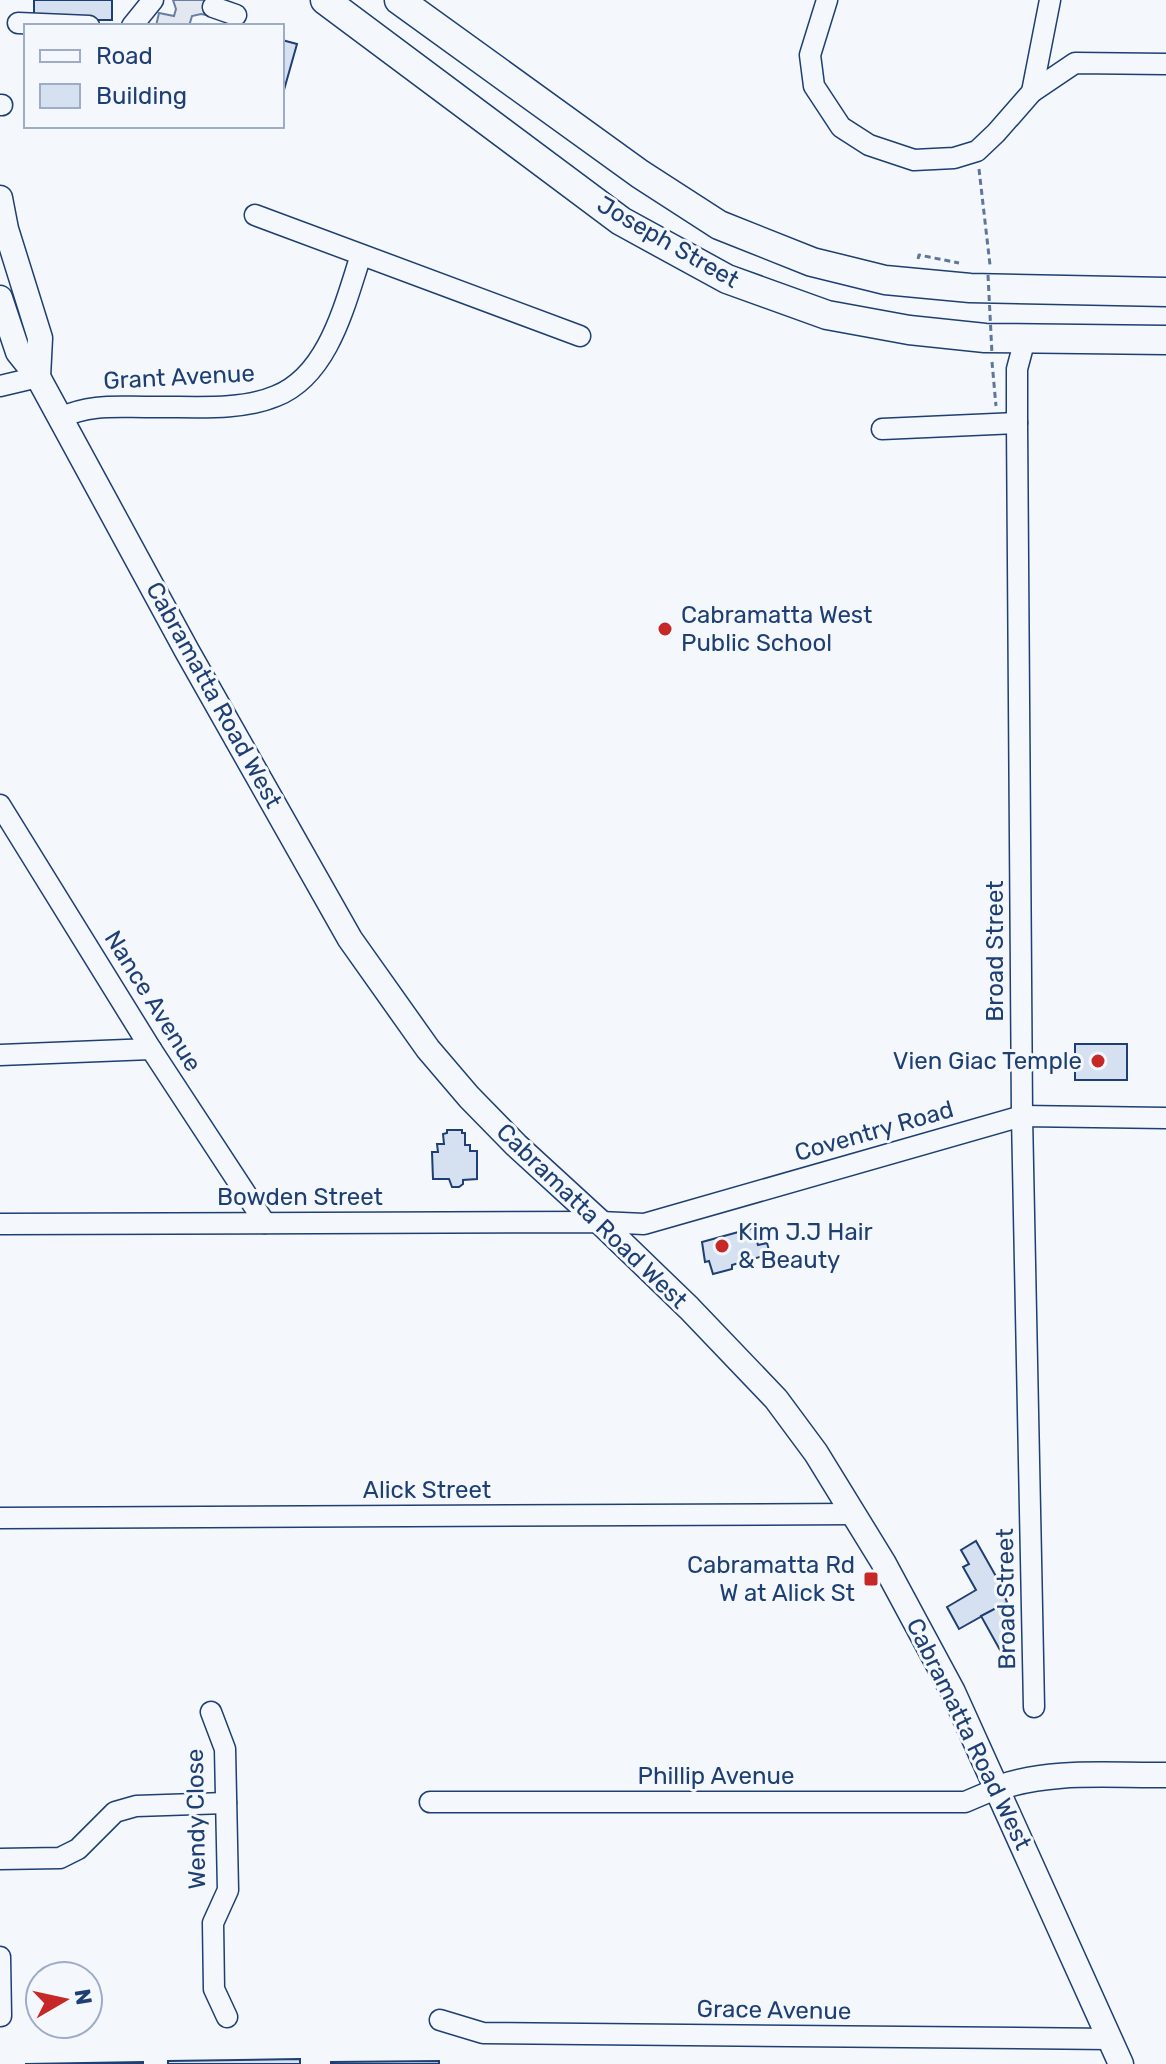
<svg xmlns="http://www.w3.org/2000/svg" width="1166" height="2064" viewBox="0 0 1166 2064" font-family="Rubik,sans-serif">
  <style>
    .parking { fill: #e3e8f0; stroke: #687fa3; stroke-width: 2 }
    .building { fill: #d5e0f0; stroke: #1d3f73; stroke-width: 2 }
    .lines { fill: none; stroke-linecap: round; stroke-linejoin: round }
    .minor-casing { stroke: #1d3f73; stroke-width: 23 }
    .major-casing { stroke: #1d3f73; stroke-width: 27 }
    .highway-casing { stroke: #1d3f73; stroke-width: 31 }
    .path { stroke: #5e769c; stroke-width: 3; stroke-dasharray: 6 4; stroke-linecap: butt }
    .minor { stroke: #f4f7fb; stroke-width: 20 }
    .major { stroke: #f4f7fb; stroke-width: 24 }
    .highway { stroke: #f4f7fb; stroke-width: 28 }
    .path-bridge { stroke: #5e769c; stroke-width: 3; stroke-dasharray: 6 4; stroke-linecap: butt }
    .poi-dot { fill: #c62828; stroke: #f4f7fb; stroke-width: 3 }
    .labels { text-anchor: middle; dominant-baseline: central; stroke-width: 6; stroke-linejoin: round; paint-order: stroke }
    .street-label { font-size: 24px; fill: #1d3f73; stroke: #f4f7fb }
    .poi-label { font-size: 24px; fill: #1d3f73; stroke: #f4f7fb; text-anchor: start }
  </style>
  <rect width="100%" height="100%" fill="#f4f7fb"/>
  <polygon class="parking" points="173,0 220,0 216,17 201,14 192,16 189,26 156,26 159,13 174,16 176,9"/>
  <g class="building">
    <rect x="34" y="0" width="78" height="20"/>
    <polygon points="282,40 297,44 282,97"/>
    <polygon points="1075,1044 1127,1044 1127,1080 1075,1080 1075,1066 1070,1066 1070,1056 1075,1056"/>
    <polygon points="447,1130 462,1130 462,1133 465,1133 465,1145 470,1145 470,1151 477,1151 477,1179 463,1180 463,1184 459,1187 452,1187 449,1179 433,1179 432,1152 438,1152 437,1144 444,1144 443,1134 447,1133"/>
    <polygon points="753,1228 758,1245 767,1243 770,1254 732,1265 732,1269 713,1274 709,1261 705,1262 702,1242"/>
    <polygon points="976,1541 1006,1594 1004,1595 1007,1602 959,1629 947,1607 976,1590 963,1567 969,1564 961,1550"/>
    <polygon points="1000,1606 1006,1613 1007,1647 1000,1650 981,1616"/>
    <polygon points="300,2059 300,2064 168,2064 168,2061"/>
    <polygon points="439,2061 439,2064 331,2064 331,2062"/>
    <polygon points="143,2062 143,2064 25,2064"/>
  </g>
  <g class="lines">
    <g class="minor-casing">
      <g id="minor">
        <polyline points="827,0 810,55 814,86 841,127 869,145 914,160 954,158 977,151 996,133 1032,92 1075,63 1166,64"/>
        <polyline points="213,7 236,15"/>
        <polyline points="18,23 89,26"/>
        <polyline points="132,26 153,0"/>
        <polyline points="1032,92 1050,0"/>
        <polyline points="0,105 2,105"/>
        <polyline points="255,215 580,336"/>
        <polyline points="1025,339 1017,369 1017,423 1022,1116 1034,1707"/>
        <polyline points="0,386 38,377"/>
        <path d="M59,418C92,404 113,407 148,407C189,406 238,412 276,396C329,375 345,303 361,255"/>
        <polyline points="882,429 1017,423"/>
        <polyline points="0,805 151,1049 265,1223"/>
        <polyline points="0,1055 151,1049"/>
        <polyline points="0,1224 600,1222 644,1224 1022,1116 1166,1118"/>
        <polyline points="0,1518 854,1514"/>
        <polyline points="211,1712 225,1749 228,1890 213,1923 214,1989 227,2017"/>
        <polyline points="430,1802 965,1802 998,1788"/>
        <polyline points="0,1859 60,1858 78,1849 115,1812 136,1806 226,1803"/>
        <polyline points="0,1957 1,2016"/>
        <polyline points="440,2020 483,2033 1110,2039"/>
      </g>
    </g>
    <g class="major-casing">
      <g id="major">
        <polyline points="0,198 6,229 40,338 38,377"/>
        <polyline points="0,298 18,352 38,377 187,651 350,939 428,1049 469,1097 516,1145 600,1222 689,1308 776,1399 816,1453 883,1562 953,1692 1121,2064"/>
        <path d="M998,1788C1051,1769 1111,1776 1166,1775"/>
      </g>
    </g>
    <g class="highway-casing">
      <g id="highway">
        <polyline points="325,0 621,221 727,279 827,315 909,330 985,338 1166,340"/>
        <polyline points="399,0 640,174 719,225 812,262 885,280 970,288 1166,292"/>
      </g>
    </g>
    <g class="path">
      <polyline points="979,169 990,265"/>
      <polyline points="918,259 919,255 959,263"/>
      <polyline points="992,362 996,406"/>
    </g>
    <use href="#minor" class="minor"/>
    <use href="#major" class="major"/>
    <use href="#highway" class="highway"/>
    <polyline class="path-bridge" points="988,275 992,354"/>
  </g>
  <g class="poi-dot">
    <circle cx="665" cy="629" r="8"/>
    <circle cx="1098" cy="1061" r="8"/>
    <circle cx="722" cy="1246" r="8"/>
    <rect x="863" y="1571" width="16" height="16" rx="4"/>
  </g>
  <g class="labels">
    <g class="street-label">
      <text transform="translate(668 242) rotate(30)">Joseph Street</text>
      <text transform="translate(179 377) rotate(-3)">Grant Avenue</text>
      <text transform="translate(214 695) rotate(61)">Cabramatta Road West</text>
      <text transform="translate(995 951) rotate(-90)">Broad Street</text>
      <text transform="translate(153 1001) rotate(58)">Nance Avenue</text>
      <text transform="translate(874 1131) rotate(-16)">Coventry Road</text>
      <text x="300" y="1197">Bowden Street</text>
      <text transform="translate(592 1216) rotate(44)">Cabramatta Road West</text>
      <text x="427" y="1490">Alick Street</text>
      <text transform="translate(1006 1599) rotate(-91)">Broad Street</text>
      <text transform="translate(969 1734) rotate(64)">Cabramatta Road West</text>
      <text x="716" y="1776">Phillip Avenue</text>
      <text transform="translate(196 1819) rotate(-91)">Wendy Close</text>
      <text transform="translate(774 2010) rotate(1)">Grace Avenue</text>
    </g>
    <g class="poi-label">
      <text x="681" y="615">Cabramatta West<tspan x="681" dy="28">Public School</tspan></text>
      <text x="1082" y="1061" text-anchor="end">Vien Giac Temple</text>
      <text x="738" y="1232">Kim J.J Hair<tspan x="738" dy="28">&amp; Beauty</tspan></text>
      <text x="855" y="1565" text-anchor="end">Cabramatta Rd<tspan x="855" dy="28">W at Alick St</tspan></text>
    </g>
  </g>
  <rect x="24" y="24" width="260" height="104" fill="#f4f7fb" stroke="#9eadc5" stroke-width="2"/>
  <rect x="40" y="50" width="40" height="12" fill="#f4f7fb" stroke="#9eadc5" stroke-width="2"/>
  <text x="96" y="64" font-size="24" fill="#1d3f73">Road</text>
  <rect x="40" y="84" width="40" height="24" fill="#d5e0f0" stroke="#9eadc5" stroke-width="2"/>
  <text x="96" y="104" font-size="24" fill="#1d3f73">Building</text>
  <g transform="translate(64 2000) rotate(81)"><circle r="38" fill="#f4f7fb" stroke="#9eadc5" stroke-width="2"/>
  <path d="M0-6L14 30L0 20L-14 30Z" fill="#c62828"/>
  <text y="-12" font-size="22" font-weight="bold" text-anchor="middle" fill="#1d3f73">N</text>
  </g>
</svg>
